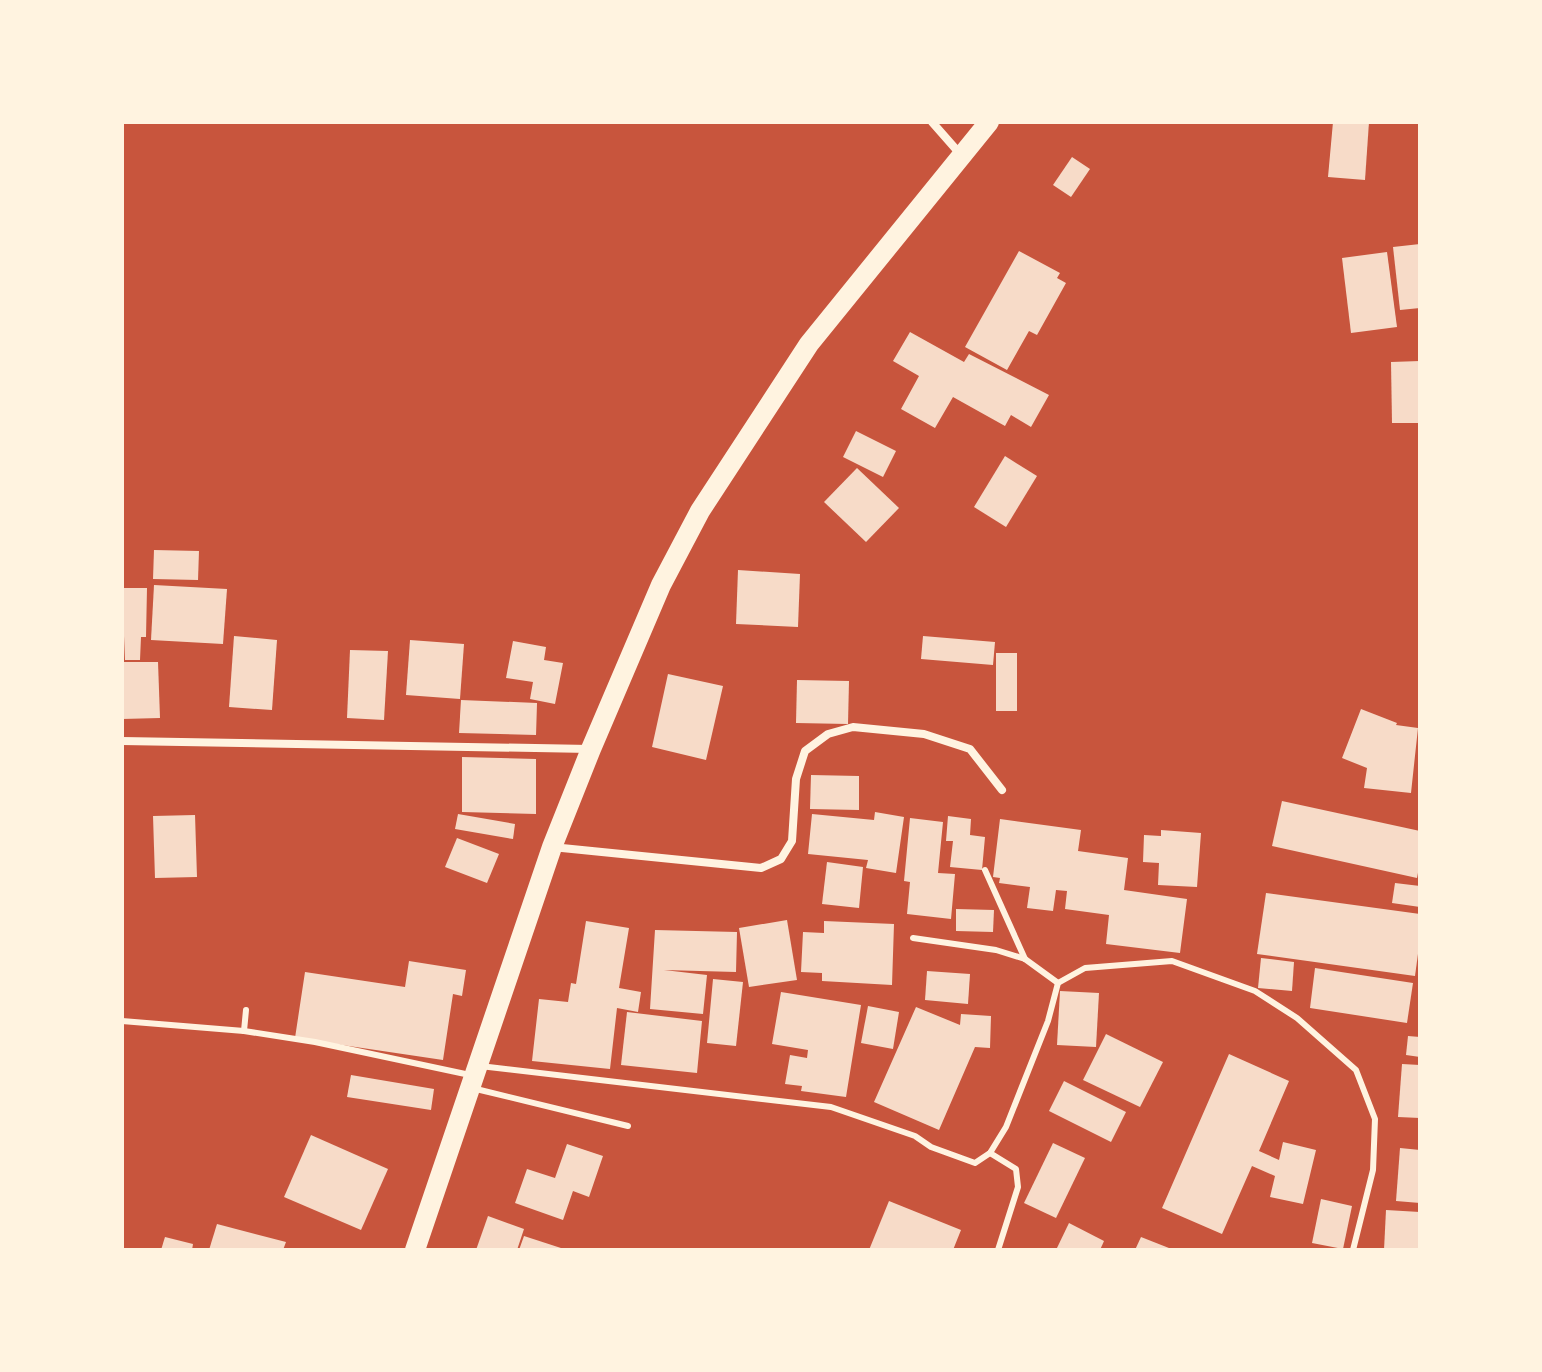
<svg xmlns="http://www.w3.org/2000/svg" width="1542" height="1372" viewBox="0 0 1542 1372" font-family="'Public Sans',sans-serif">
  <style>
    .building { fill: #f7dbc8 }
    .lines { fill: none; stroke-linecap: round; stroke-linejoin: round }
    .service { stroke: #fff3e0; stroke-width: 6 }
    .minor { stroke: #fff3e0; stroke-width: 8 }
    .trunk { stroke: #fff3e0; stroke-width: 20 }
  </style>
  <rect width="100%" height="100%" fill="#c8553d"/>
  <g class="building">
    <polygon points="1333,122 1369,122 1365,180 1328,177"/>
    <polygon points="1072,157 1090,169 1071,197 1053,185"/>
    <polygon points="1420,244 1420,308 1400,310 1393,247"/>
    <polygon points="1019,251 1060,273 1057,278 1066,283 1037,335 1029,331 1007,370 965,347"/>
    <polygon points="1387,252 1397,327 1351,333 1342,258"/>
    <polygon points="910,332 964,362 969,354 1049,395 1031,427 1011,415 1005,426 953,397 935,428 901,409 919,376 893,361"/>
    <polygon points="1420,361 1420,423 1392,423 1391,362"/>
    <polygon points="856,431 896,451 883,477 843,457"/>
    <polygon points="1005,456 1037,476 1006,527 974,507"/>
    <polygon points="857,468 899,508 866,542 824,502"/>
    <polygon points="154,550 199,551 198,580 153,579"/>
    <polygon points="738,570 800,574 798,627 736,624"/>
    <polygon points="154,585 227,589 223,644 151,640"/>
    <polygon points="122,588 147,588 146,637 141,637 140,660 125,660"/>
    <polygon points="234,636 277,640 272,710 229,707"/>
    <polygon points="923,636 995,642 993,665 921,659"/>
    <polygon points="410,640 464,644 460,699 406,695"/>
    <polygon points="513,641 546,647 544,660 563,663 555,704 530,699 533,682 506,678"/>
    <polygon points="350,650 388,651 384,720 347,718"/>
    <rect x="996" y="653" width="21" height="58"/>
    <polygon points="122,662 158,662 160,718 122,719"/>
    <polygon points="668,674 723,686 706,760 652,747"/>
    <polygon points="797,680 849,681 848,724 796,723"/>
    <polygon points="461,700 537,703 536,735 459,733"/>
    <polygon points="1361,709 1397,723 1396,725 1418,728 1411,793 1364,788 1367,768 1342,758"/>
    <polygon points="462,757 536,759 536,814 462,812"/>
    <polygon points="811,775 859,776 859,810 810,809"/>
    <polygon points="1282,801 1420,831 1420,862 1417,878 1272,846"/>
    <polygon points="875,812 904,817 896,873 866,868 868,860 808,854 812,814 874,820"/>
    <polygon points="458,814 515,824 513,839 455,829"/>
    <polygon points="195,815 197,877 155,878 153,816"/>
    <polygon points="948,816 971,819 970,835 985,837 982,870 950,867 953,841 946,841"/>
    <polygon points="910,818 943,822 938,873 955,874 951,919 907,914 910,882 904,881"/>
    <polygon points="1000,819 1081,830 1078,851 1128,858 1124,890 1187,899 1180,953 1106,944 1109,915 1065,909 1067,891 1056,890 1053,911 1027,908 1030,887 999,883 1000,878 993,877"/>
    <polygon points="1161,830 1201,833 1197,887 1158,885 1159,863 1143,862 1144,835 1161,836"/>
    <polygon points="457,838 499,854 487,883 445,867"/>
    <polygon points="827,862 863,867 859,908 822,904"/>
    <polygon points="1395,883 1420,886 1420,907 1392,903"/>
    <polygon points="1266,893 1420,914 1420,939 1415,976 1257,954"/>
    <polygon points="956,909 994,910 993,932 956,931"/>
    <polygon points="787,920 797,980 749,987 739,928"/>
    <polygon points="586,921 629,928 619,988 641,992 638,1012 617,1008 610,1069 532,1061 539,999 568,1002 571,983 576,984"/>
    <polygon points="824,921 894,924 892,985 822,981 822,973 801,972 803,932 824,933"/>
    <polygon points="655,930 737,932 736,972 664,970 707,975 703,1014 650,1009"/>
    <polygon points="1261,958 1294,962 1292,991 1258,988"/>
    <polygon points="409,961 466,970 462,996 453,994 443,1060 295,1038 305,972 405,987"/>
    <polygon points="1315,968 1413,983 1407,1023 1310,1008"/>
    <polygon points="927,971 970,974 968,1004 925,1000"/>
    <polygon points="713,979 743,982 736,1046 707,1043"/>
    <polygon points="1060,991 1099,993 1096,1047 1057,1045"/>
    <polygon points="781,992 861,1005 846,1097 801,1091 802,1086 785,1084 790,1055 807,1058 808,1050 772,1044"/>
    <polygon points="868,1006 899,1012 893,1049 861,1043"/>
    <polygon points="916,1007 960,1025 961,1014 991,1016 990,1048 975,1047 939,1130 874,1102"/>
    <polygon points="627,1012 702,1021 697,1073 621,1065"/>
    <polygon points="1106,1034 1163,1062 1140,1107 1083,1080"/>
    <polygon points="1408,1036 1420,1037 1420,1057 1406,1055"/>
    <polygon points="1229,1054 1289,1081 1259,1151 1279,1160 1283,1142 1316,1150 1303,1204 1270,1197 1275,1176 1252,1166 1222,1234 1162,1208"/>
    <polygon points="1402,1064 1420,1065 1420,1118 1398,1117"/>
    <polygon points="351,1075 434,1089 431,1110 347,1097"/>
    <polygon points="1064,1081 1126,1112 1111,1142 1049,1111"/>
    <polygon points="311,1135 388,1169 361,1230 284,1197"/>
    <polygon points="1053,1143 1085,1158 1056,1218 1024,1203"/>
    <polygon points="567,1144 603,1156 589,1197 573,1191 563,1220 515,1203 527,1169 555,1178"/>
    <polygon points="1400,1148 1420,1150 1420,1203 1396,1201"/>
    <polygon points="1321,1199 1352,1206 1343,1249 1312,1243"/>
    <polygon points="889,1201 961,1230 953,1250 869,1250"/>
    <polygon points="1386,1210 1420,1212 1420,1250 1384,1250"/>
    <polygon points="488,1216 524,1229 517,1250 476,1250"/>
    <polygon points="1069,1223 1104,1241 1100,1250 1056,1250"/>
    <polygon points="217,1224 286,1242 283,1250 209,1250"/>
    <polygon points="524,1236 564,1249 564,1250 519,1250"/>
    <polygon points="165,1237 193,1244 192,1250 161,1250"/>
    <polygon points="1141,1237 1174,1250 1135,1250"/>
  </g>
  <g class="lines">
    <g class="service">
      <polyline points="985,870 1025,959"/>
      <polyline points="913,938 996,950 1025,959 1058,983"/>
      <polyline points="122,1021 244,1031 315,1042 470,1075"/>
      <polyline points="244,1031 246,1010"/>
      <polyline points="480,1066 831,1107 915,1136 931,1147 975,1163 990,1153 1006,1127 1048,1021 1058,983 1085,968 1172,961 1255,991 1297,1018 1356,1070 1375,1119 1373,1170 1353,1250"/>
      <polyline points="472,1088 628,1126"/>
      <polyline points="990,1153 1016,1169 1018,1187 998,1250"/>
    </g>
    <g class="minor">
      <polyline points="932,122 961,155"/>
      <polyline points="122,741 590,749"/>
      <polyline points="552,847 761,868 781,859 792,841 796,779 805,751 828,734 853,727 924,734 970,749 1002,790"/>
    </g>
    <polyline class="trunk" points="415,1250 552,847 591,749 661,585 700,511 809,344 989,122"/>
  </g>
  <rect width="1542" height="1372" fill="none" stroke="#fff3e0" stroke-width="248"/>
</svg>
